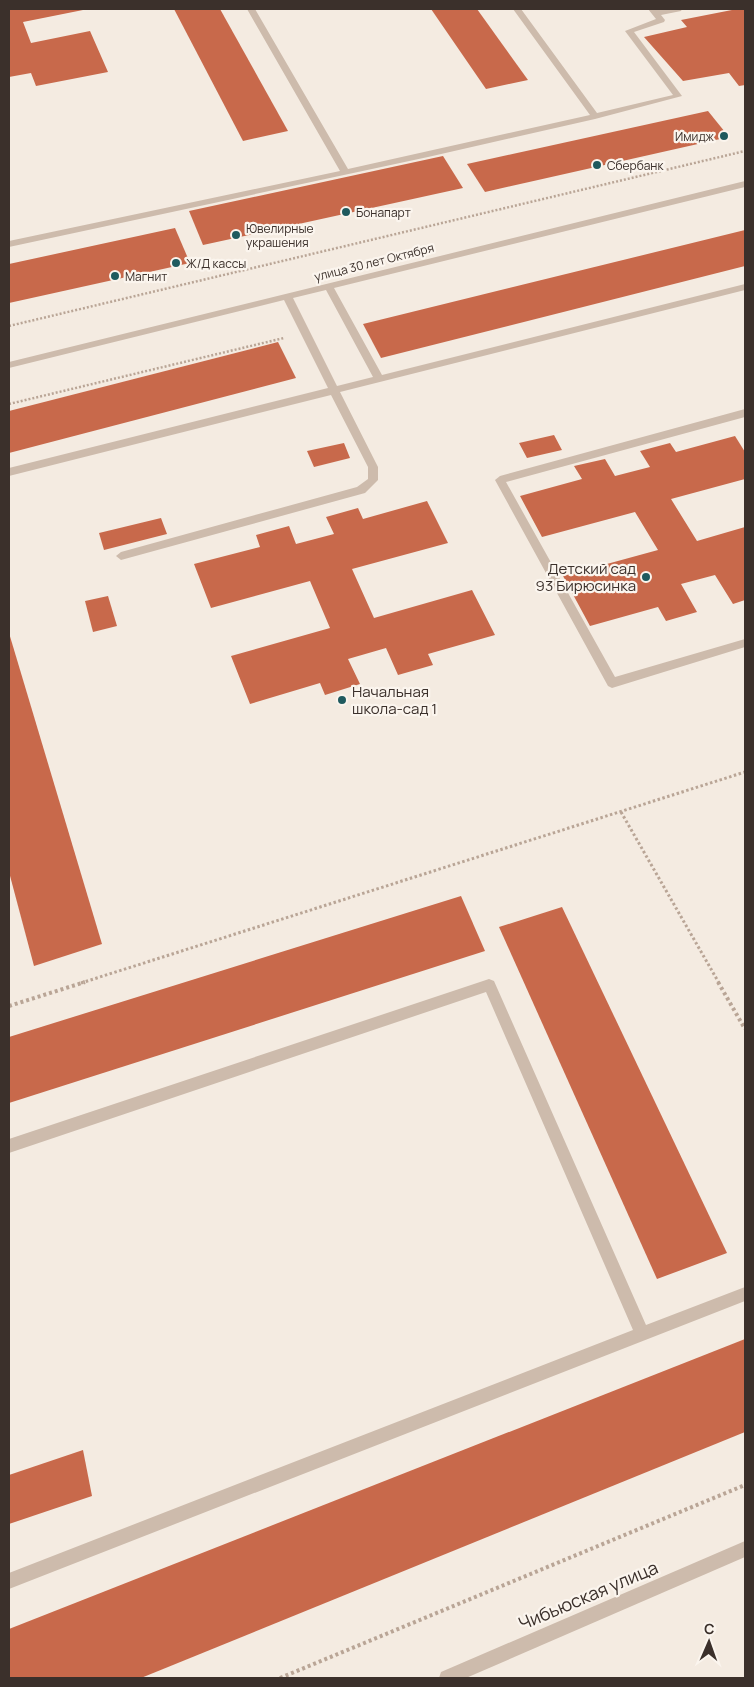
<svg xmlns="http://www.w3.org/2000/svg" width="754" height="1687" viewBox="0 0 754 1687" font-family="Manrope,sans-serif">
  <style>
    .building { fill: #c8694b }
    .lines { fill: none; stroke-linecap: round; stroke-linejoin: round }
    .path-far2 { stroke: #b9a596; stroke-width: 2.5; stroke-dasharray: 2 2; stroke-linecap: butt }
    .path-far1 { stroke: #b9a596; stroke-width: 3; stroke-dasharray: 2.5 2.5; stroke-linecap: butt }
    .path { stroke: #b9a596; stroke-width: 4; stroke-dasharray: 3 3; stroke-linecap: butt }
    .minor { fill: #cdbbac; fill-rule: evenodd }
    .poi-dot { fill: #1f5a5e; stroke: #fbf5ee; stroke-width: 2 }
    .labels { text-anchor: middle; dominant-baseline: central; stroke-width: 4.5; stroke-linejoin: round; paint-order: stroke }
    .far-poi-label { font-size: 12px; fill: #3b302b; stroke: #fbf5ee; text-anchor: start }
    .far-street-label { font-size: 12px; fill: #3b302b; stroke: #fbf5ee }
    .poi-label { font-size: 15px; fill: #3b302b; stroke: #fbf5ee; text-anchor: end }
    .near-street-label { font-size: 18px; fill: #3b302b; stroke: #fbf5ee }
  </style>
  <rect width="100%" height="100%" fill="#f4ebe1"/>
  <g class="building">
    <polygon points="9,9 88,9 23,22 31,43 90,31 108,72 36,86 31,73 9,77"/>
    <polygon points="174,9 220,9 288,131 243,141"/>
    <polygon points="431,9 477,9 528,80 486,89"/>
    <polygon points="737,9 745,10 745,85 739,86 729,73 683,81 644,37 687,27 681,20"/>
    <polygon points="708,111 729,137 485,192 467,164"/>
    <polygon points="443,156 463,188 203,245 189,211"/>
    <polygon points="175,228 190,263 9,303 9,264"/>
    <polygon points="745,230 745,266 381,358 363,324"/>
    <polygon points="278,342 296,378 9,453 9,411"/>
    <polygon points="554,435 562,450 527,458 519,443"/>
    <polygon points="735,436 745,452 745,479 671,499 697,541 745,527 745,600 733,604 715,575 681,584 697,612 666,621 658,607 590,626 563,576 658,550 635,512 542,537 520,496 582,479 574,466 605,459 615,476 650,467 640,451 670,443 676,452"/>
    <polygon points="344,443 350,458 314,467 307,451"/>
    <polygon points="427,501 448,543 352,569 374,618 472,590 495,635 428,654 433,665 398,675 386,648 348,659 360,684 325,695 320,683 250,704 231,656 330,628 310,581 211,608 194,564 260,547 256,535 289,526 296,544 334,534 326,517 358,508 363,519"/>
    <polygon points="161,518 167,534 104,550 99,533"/>
    <polygon points="108,596 117,626 93,632 85,601"/>
    <polygon points="9,633 102,944 34,966 9,872"/>
    <polygon points="461,896 485,951 9,1103 9,1037"/>
    <polygon points="562,907 727,1253 657,1279 499,927"/>
    <polygon points="745,1339 745,1432 141,1678 9,1678 9,1629"/>
    <polygon points="83,1450 92,1496 9,1524 9,1475"/>
  </g>
  <g class="lines">
    <g class="path-far2">
      <polyline points="9,326 745,151"/>
      <polyline points="9,404 284,338"/>
    </g>
    <g class="path-far1">
      <polyline points="621,812 719,983"/>
      <polyline points="81,983 745,772"/>
    </g>
    <g class="path">
      <polyline points="718,982 745,1029"/>
      <polyline points="9,1006 85,982"/>
      <polyline points="280,1678 745,1485"/>
    </g>
    <g class="minor">
      <polygon points="247,9 255,9 348,169 590,115 513,9 521,9 597,113 673,95 625,31 656,19 648,9 682,9 681,11 661,15 665,20 664,22 634,32 682,96 595,119 428,157 9,247 9,241 340,171"/>
      <path d="M745,181V187L334,288L382,375L745,284V290L340,392L378,467V480L365,493L121,560L116,556L121,552L357,487L368,479V467L331,395L9,476V468L328,388L284,300L9,368V362ZM326,290L373,377L337,386L293,298Z"/>
      <polygon points="745,409 745,417 506,482 615,677 745,639 745,647 612,688 608,686 495,480 500,476"/>
      <polygon points="489,979 494,981 646,1325 745,1287 745,1301 9,1589 9,1573 633,1330 486,992 9,1153 9,1139"/>
      <polygon points="745,1541 745,1557 466,1678 439,1678 441,1672"/>
    </g>
  </g>
  <g class="poi-dot">
    <circle cx="724" cy="136" r="5"/>
    <circle cx="597" cy="165" r="5"/>
    <circle cx="346" cy="212" r="5"/>
    <circle cx="236" cy="235" r="5"/>
    <circle cx="176" cy="263" r="5"/>
    <circle cx="115" cy="276" r="5"/>
    <circle cx="646" cy="577" r="5"/>
    <circle cx="342" cy="700" r="5"/>
  </g>
  <g class="labels">
    <g class="far-poi-label">
      <text x="714" y="136" text-anchor="end">Имидж</text>
      <text x="607" y="165">Сбербанк</text>
      <text x="356" y="212">Бонапарт</text>
      <text x="246" y="228">Ювелирные<tspan x="246" dy="14">украшения</tspan></text>
      <text x="186" y="263">Ж/Д кассы</text>
      <text x="125" y="276">Магнит</text>
    </g>
    <g class="far-street-label">
      <text transform="translate(374 262) rotate(-14)">улица 30 лет Октября</text>
    </g>
    <g class="poi-label">
      <text x="636" y="568">Детский сад<tspan x="636" dy="17">93 Бирюсинка</tspan></text>
      <text x="352" y="691" text-anchor="start">Начальная<tspan x="352" dy="17">школа-сад 1</tspan></text>
    </g>
    <g class="near-street-label">
      <text transform="translate(588 1595) rotate(-23)">Чибьюская улица</text>
    </g>
  </g>
  <rect width="754" height="1687" fill="none" stroke="#3b302b" stroke-width="20"/>
  <g transform="translate(709 1642) rotate(2)" stroke="#fbf5ee" stroke-width="4" paint-order="stroke">
  <path d="M0-4L9 19L0 12L-9 19Z" fill="#3b302b"/>
  <text y="-8" font-size="14" font-weight="bold" text-anchor="middle" fill="#3b302b">С</text>
  </g>
</svg>
